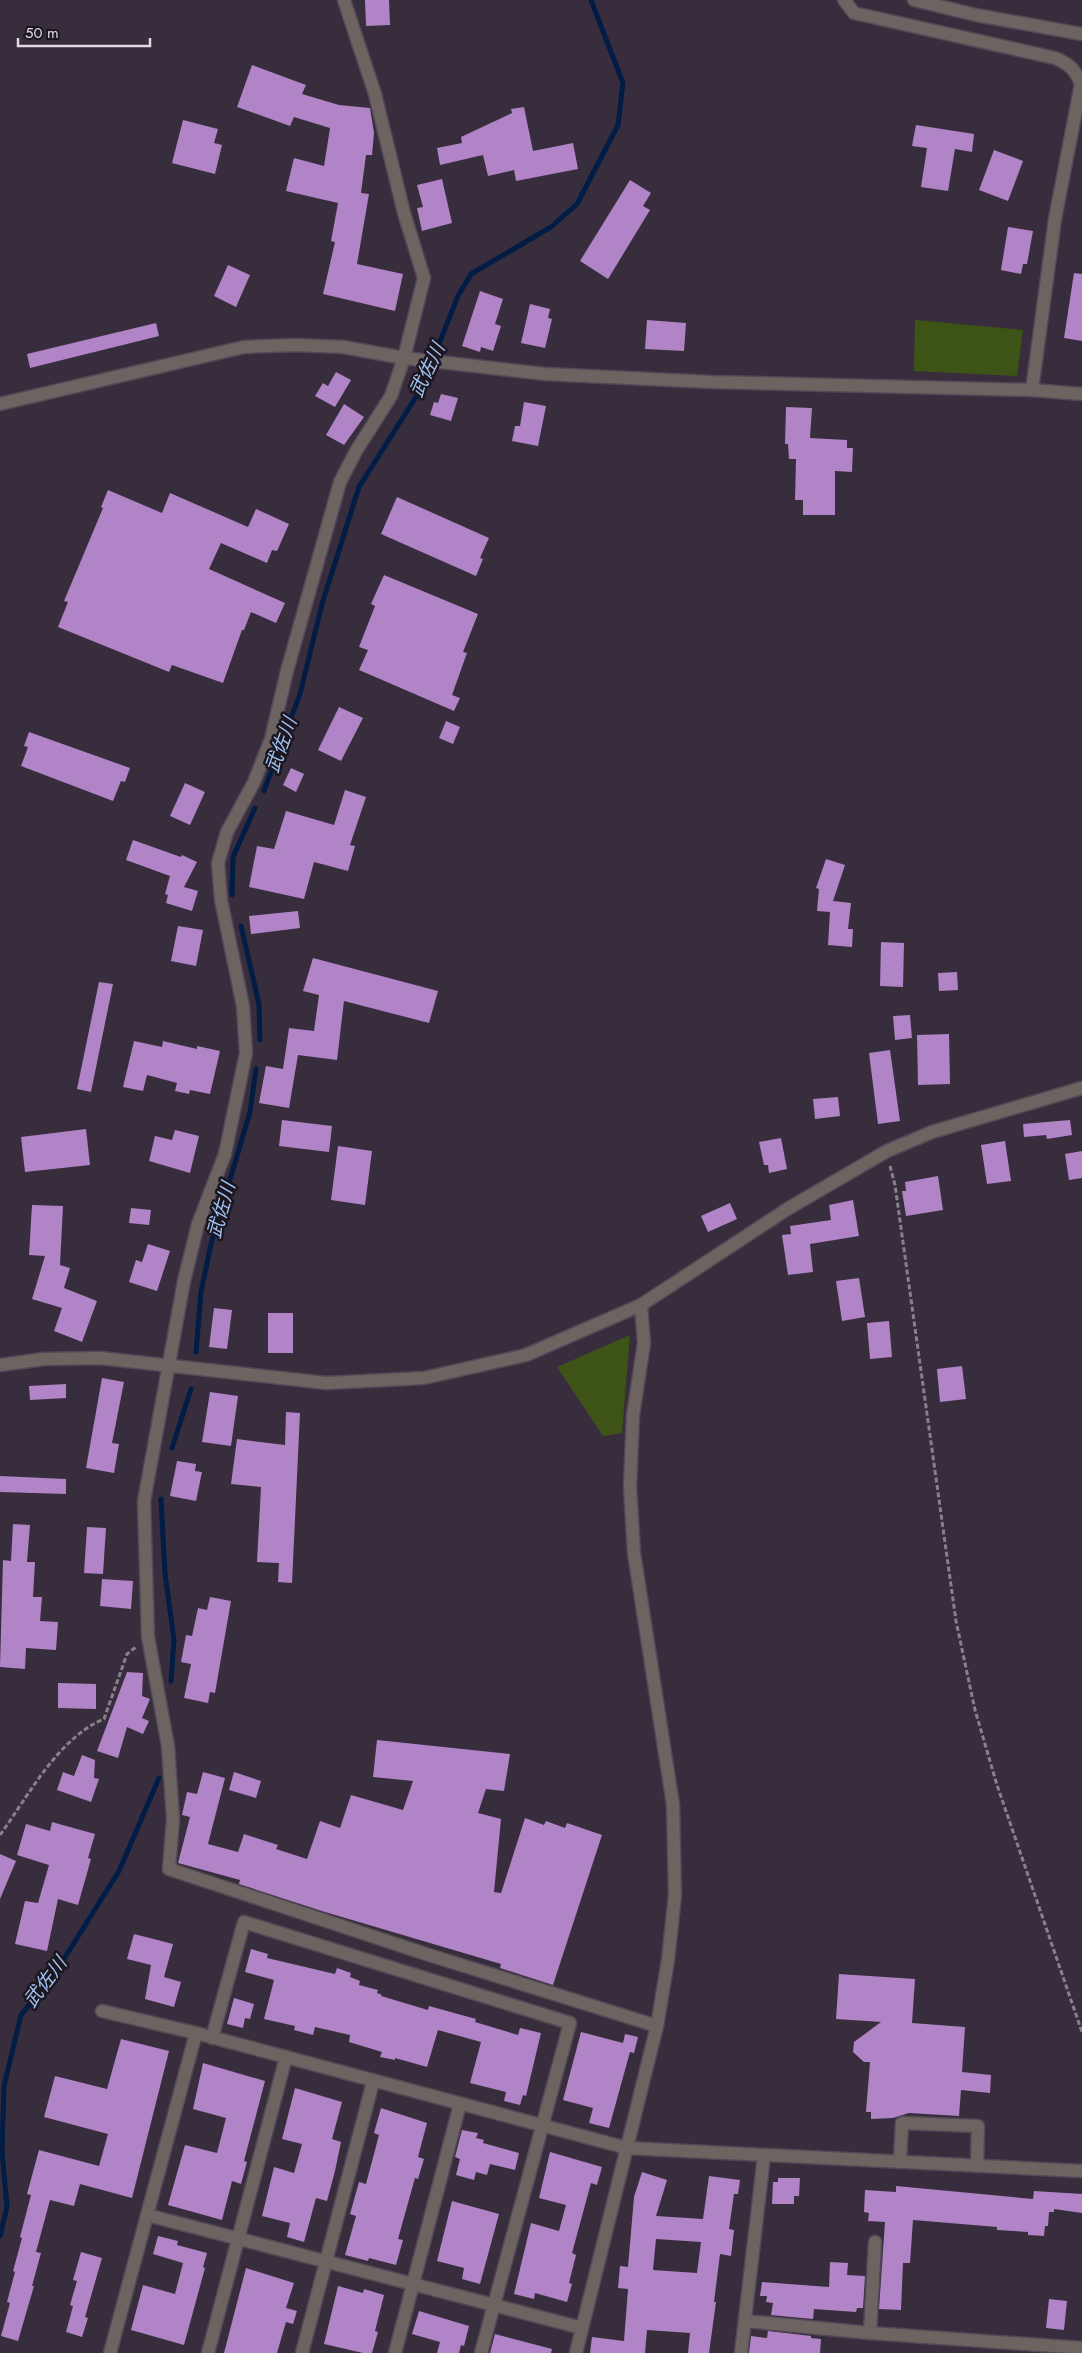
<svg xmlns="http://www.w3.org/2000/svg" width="1082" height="2353" viewBox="0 0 1082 2353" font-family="Jost,'Noto Sans JP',sans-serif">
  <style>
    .green { fill: #3e5417 }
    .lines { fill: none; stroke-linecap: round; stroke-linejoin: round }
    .stream { stroke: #011d46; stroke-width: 5 }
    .building { fill: #b084c6; fill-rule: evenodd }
    .minor-casing { stroke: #524957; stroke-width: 15 }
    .path { stroke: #88808c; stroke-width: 3; stroke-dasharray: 5 2.5; stroke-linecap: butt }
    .minor { stroke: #6d6360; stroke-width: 12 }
    .labels { text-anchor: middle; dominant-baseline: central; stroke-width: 5; stroke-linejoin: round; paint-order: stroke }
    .water-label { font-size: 19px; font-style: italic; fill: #a0c3f6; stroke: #1c171e }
  </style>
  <rect width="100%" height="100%" fill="#372d3c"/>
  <g class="green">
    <polygon points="915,320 1023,330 1017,376 914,371"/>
    <polygon points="630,1335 622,1433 603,1436 557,1367"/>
  </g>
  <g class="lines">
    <g class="stream">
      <polyline points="264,791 300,694 322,604 359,487 421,389 458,296 471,274 551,227 577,204 618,125 623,83 591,0"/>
      <polyline points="232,895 233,857 255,808"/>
      <polyline points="241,926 259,1004 260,1040"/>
      <polyline points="196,1352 201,1292 211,1244 250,1112 256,1069"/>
      <polyline points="172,1448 191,1389"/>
      <polyline points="161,1499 165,1573 174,1640 171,1681"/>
      <polyline points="0,2236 7,2207 2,2151 4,2086 21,2015 57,1970 119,1871 159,1778"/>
    </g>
  </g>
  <g class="building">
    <polygon points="365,0 389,0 390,25 366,26"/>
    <polygon points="252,65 306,85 302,94 339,105 370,108 374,133 372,155 366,155 361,193 369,194 357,264 403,274 395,311 323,294 335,242 331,241 338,203 286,191 294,158 324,166 330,128 294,117 290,126 237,107"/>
    <polygon points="524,107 533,151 573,143 578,169 516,181 514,170 488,176 483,155 440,165 437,148 462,143 461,137 512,113 511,109"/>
    <polygon points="183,120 218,129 214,143 222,145 215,174 172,163"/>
    <polygon points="916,125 974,134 972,152 955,149 948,191 921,187 927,148 912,146"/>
    <polygon points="994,150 1023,161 1008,201 979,190"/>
    <polygon points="442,179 452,223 422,231 417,208 423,207 417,185"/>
    <polygon points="630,180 651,193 643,206 650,210 608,279 580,261"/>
    <polygon points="1008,227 1033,231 1027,264 1023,264 1021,274 1001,270"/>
    <polygon points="228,265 250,275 236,307 214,296"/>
    <polygon points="1074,273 1082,274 1082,341 1064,338"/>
    <polygon points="480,291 503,299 495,324 501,326 493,351 481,347 480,352 462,346"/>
    <polygon points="530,304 550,309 548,318 552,319 545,348 521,343"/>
    <polygon points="647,320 686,323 684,351 645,349"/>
    <polygon points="156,323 159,336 30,368 27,354"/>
    <polygon points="336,372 351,380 335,407 315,396 323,383 328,386"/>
    <polygon points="441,394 458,398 451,421 430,415 434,402 438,403"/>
    <polygon points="524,402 546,406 538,446 512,441 515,426 520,426"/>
    <polygon points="344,404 364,417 344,445 326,435"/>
    <polygon points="786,407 812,408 810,438 847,440 847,448 853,448 852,472 835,471 835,515 803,515 803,500 795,500 796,459 789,459 788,444 785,444"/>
    <polygon points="108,490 162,513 170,493 248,527 256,509 289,524 277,551 272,550 267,563 221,543 209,569 285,603 276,623 251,612 244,630 242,630 223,683 172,665 169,672 58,627 68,602 64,601 103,508 101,507"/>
    <polygon points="397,497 489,538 480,558 483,559 476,576 381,534"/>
    <polygon points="384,575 478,614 463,652 467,653 452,695 460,698 454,711 359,670 368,650 359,647 375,606 371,604"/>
    <polygon points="339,707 363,718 341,761 318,750"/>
    <polygon points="446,721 460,727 453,744 439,738"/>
    <polygon points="29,732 130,768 125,782 121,781 113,801 21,766 28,747 24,746"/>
    <polygon points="291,768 304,774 296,792 283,785"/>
    <polygon points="185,783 205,792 190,825 170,816"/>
    <polygon points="345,790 366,797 350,845 355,846 348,871 314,862 304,899 249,887 257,846 274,849 286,811 334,825"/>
    <polygon points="133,840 181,857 182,855 197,862 184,887 198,891 192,911 166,903 168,895 165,894 170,876 126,860"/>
    <polygon points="826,859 845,865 833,901 851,903 848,929 853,929 852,947 828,945 830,912 817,911 819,889 816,888"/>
    <polygon points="298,911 300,928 251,934 249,916"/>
    <polygon points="178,926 203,930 196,966 171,961"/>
    <polygon points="881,942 904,943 903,987 880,986"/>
    <polygon points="313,958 438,991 429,1023 344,1001 337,1060 298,1055 289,1108 259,1103 266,1066 283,1069 289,1028 314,1031 319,995 303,991"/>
    <polygon points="957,972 958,990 939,991 938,973"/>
    <polygon points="99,982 113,984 91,1092 77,1089"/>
    <polygon points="910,1015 912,1038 895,1040 893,1016"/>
    <polygon points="949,1034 950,1084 918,1085 917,1035"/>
    <polygon points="134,1041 162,1047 163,1041 197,1049 197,1046 220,1051 210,1094 190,1090 189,1094 175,1091 177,1083 147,1075 143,1091 123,1087"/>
    <polygon points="890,1050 900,1121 878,1124 869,1053"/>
    <polygon points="838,1097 840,1116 815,1119 813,1099"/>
    <polygon points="282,1120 332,1126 329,1152 279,1146"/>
    <polygon points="1070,1120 1072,1135 1047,1139 1046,1135 1024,1137 1023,1124"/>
    <polygon points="86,1129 90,1165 25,1172 21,1137"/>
    <polygon points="175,1130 199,1136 190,1173 149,1161 155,1136 172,1140"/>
    <polygon points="781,1138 787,1169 769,1173 768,1165 764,1165 759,1142"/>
    <polygon points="1005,1141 1011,1181 987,1184 981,1145"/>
    <polygon points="338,1146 372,1151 365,1205 331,1200"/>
    <polygon points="1082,1151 1082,1178 1069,1180 1065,1154"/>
    <polygon points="938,1176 943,1210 906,1216 902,1191 906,1191 905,1182"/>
    <polygon points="853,1200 859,1236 810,1244 813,1272 788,1275 782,1235 791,1234 790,1226 831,1220 829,1205"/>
    <polygon points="730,1203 737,1219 708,1232 701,1216"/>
    <polygon points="32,1205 63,1206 60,1265 70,1268 64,1288 97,1301 82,1342 54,1331 62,1308 32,1299 45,1256 29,1255"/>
    <polygon points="131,1208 151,1210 149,1225 129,1223"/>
    <polygon points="148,1244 170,1251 157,1291 129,1282 136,1260 142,1262"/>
    <polygon points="859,1278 865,1317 842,1321 836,1281"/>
    <polygon points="214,1308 232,1310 227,1349 209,1347"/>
    <rect x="268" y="1313" width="25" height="40"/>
    <polygon points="889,1321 892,1357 870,1359 867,1323"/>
    <polygon points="962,1366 966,1399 940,1402 937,1369"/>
    <polygon points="102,1378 124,1382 112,1443 119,1444 114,1473 86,1468"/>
    <polygon points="66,1384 66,1398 30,1400 29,1386"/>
    <polygon points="210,1392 238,1396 231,1446 202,1442"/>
    <polygon points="286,1412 300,1413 292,1583 278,1582 279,1563 257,1562 261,1487 231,1484 237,1439 285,1445"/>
    <polygon points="177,1461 196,1464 195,1471 202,1472 196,1501 170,1496"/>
    <polygon points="0,1476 66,1479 66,1494 0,1492"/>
    <polygon points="13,1524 30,1525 27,1562 35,1562 33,1597 42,1597 40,1621 58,1622 56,1650 26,1648 25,1669 0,1667 3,1560 11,1561"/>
    <polygon points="87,1527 106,1528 103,1574 84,1573"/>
    <polygon points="102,1579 133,1581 131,1609 100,1606"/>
    <polygon points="210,1597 231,1601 215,1693 210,1692 208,1703 184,1698 191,1664 181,1662 186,1635 192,1636 198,1608 207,1610"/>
    <polygon points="127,1672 143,1673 142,1696 150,1699 142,1718 149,1721 143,1734 127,1727 118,1758 97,1751"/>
    <polygon points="58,1683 96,1684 96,1709 58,1708"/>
    <polygon points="377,1740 510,1754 504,1791 486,1789 478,1813 501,1819 494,1892 501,1893 525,1818 544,1825 546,1821 565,1828 567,1823 602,1835 553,1985 500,1968 501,1964 325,1912 239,1884 240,1880 178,1863 190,1817 182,1815 187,1792 197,1794 203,1772 225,1778 208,1844 238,1852 244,1834 278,1845 276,1849 307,1859 320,1821 340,1828 351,1795 403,1810 413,1781 373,1777"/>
    <polygon points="82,1755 95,1760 94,1778 99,1779 91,1802 57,1790 63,1772 74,1776"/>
    <polygon points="234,1772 261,1781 256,1798 229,1790"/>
    <polygon points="52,1822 95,1834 88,1858 91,1859 78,1905 58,1899 47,1951 15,1944 25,1901 38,1903 49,1865 17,1855 26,1824 50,1831"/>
    <polygon points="0,1854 16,1861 0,1899"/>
    <polygon points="134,1934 173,1944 164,1977 181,1982 174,2007 145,1999 151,1965 127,1959"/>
    <polygon points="251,1949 268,1954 267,1958 335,1974 337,1968 351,1973 350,1977 360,1981 359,1985 378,1990 377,1993 382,1995 381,1996 428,2010 429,2006 476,2019 475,2022 518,2035 520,2028 541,2033 526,2096 523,2095 520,2105 504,2101 506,2092 470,2083 481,2042 438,2030 427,2067 395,2058 395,2060 380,2057 382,2052 349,2042 350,2035 315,2027 313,2035 294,2030 295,2026 264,2019 274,1980 245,1972"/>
    <polygon points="839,1974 915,1979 912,2023 965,2027 962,2072 991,2075 990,2093 961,2090 959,2116 909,2113 893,2118 871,2119 871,2112 866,2112 870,2062 864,2062 853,2052 854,2042 881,2022 836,2019"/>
    <polygon points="234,1998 254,2004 250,2019 245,2018 243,2028 227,2024"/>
    <polygon points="581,2032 623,2043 625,2034 638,2037 634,2053 630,2052 609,2128 589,2123 593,2108 563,2100"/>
    <polygon points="121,2039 169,2051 132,2198 80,2184 74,2206 50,2200 36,2252 41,2253 32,2286 34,2286 18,2341 1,2336 10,2303 7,2302 15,2272 13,2271 22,2238 20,2237 31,2195 27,2194 39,2150 99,2166 108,2134 44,2117 55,2076 107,2089"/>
    <polygon points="203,2063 265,2081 244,2161 247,2162 241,2184 232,2181 222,2220 168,2205 185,2145 217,2153 226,2118 193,2109"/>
    <polygon points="295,2088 342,2102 332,2139 341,2142 335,2171 327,2201 316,2198 304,2242 287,2237 290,2223 262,2216 274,2167 294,2173 302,2144 282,2139"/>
    <polygon points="381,2108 427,2123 418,2157 424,2159 418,2179 415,2178 398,2239 403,2240 396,2265 369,2258 368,2261 345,2255 356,2216 350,2214 359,2182 366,2184 379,2135 374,2133"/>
    <polygon points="462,2130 478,2133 476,2138 484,2140 483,2143 519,2153 515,2170 490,2164 487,2175 476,2172 474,2180 456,2175 460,2159 455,2157"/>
    <polygon points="550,2152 602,2167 597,2185 591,2183 572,2253 576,2255 569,2283 572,2284 567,2302 535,2293 534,2299 514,2294 531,2223 559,2231 566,2205 539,2198"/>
    <path d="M642,2172L667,2180L656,2216L703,2219L709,2176L740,2180L738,2194H734L729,2229L734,2230L731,2256L720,2254L714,2302H716L709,2353H688L690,2333L647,2330L645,2353H590L592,2337L624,2341L628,2289L618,2288L620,2266L628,2267L634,2197ZM656,2239L701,2242L697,2273L653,2270Z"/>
    <polygon points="778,2178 800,2178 799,2196 794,2196 794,2204 772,2204 773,2182 778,2182"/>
    <polygon points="896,2186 1033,2199 1034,2191 1082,2194 1082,2213 1054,2209 1054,2212 1049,2212 1048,2226 1045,2226 1044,2236 1028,2235 1028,2232 997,2230 997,2227 913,2220 910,2263 903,2263 901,2310 879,2309 885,2222 868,2221 869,2213 864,2212 865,2190 896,2192"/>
    <polygon points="452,2201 499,2214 480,2284 462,2279 464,2268 437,2261"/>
    <polygon points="158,2236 178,2241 177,2245 207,2253 203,2267 205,2268 184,2345 131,2330 143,2285 175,2294 183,2263 153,2254"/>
    <polygon points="81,2252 102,2258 85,2317 88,2318 82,2337 66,2332 73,2306 70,2305 77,2281 73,2280"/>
    <polygon points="830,2262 848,2263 847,2275 865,2276 863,2308 857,2308 856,2312 814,2309 813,2319 771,2315 773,2303 766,2302 767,2296 760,2296 762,2282 829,2287"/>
    <polygon points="246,2268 294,2283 286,2308 297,2311 293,2324 286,2322 277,2353 224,2353"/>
    <polygon points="338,2286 363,2293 364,2289 384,2295 375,2331 378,2332 372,2353 363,2353 324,2344"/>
    <polygon points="1049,2299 1067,2301 1064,2330 1046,2328"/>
    <polygon points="419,2311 469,2326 464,2346 461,2345 459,2353 437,2353 440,2342 412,2334"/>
    <polygon points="768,2331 811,2336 811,2338 821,2339 820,2353 749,2353 751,2336 767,2338"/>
    <polygon points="495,2334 552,2349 551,2353 490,2353"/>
  </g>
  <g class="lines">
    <g class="minor-casing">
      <g id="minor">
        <polyline points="344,0 375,94 404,213 424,278 404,358 391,396 356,451 340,482 287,671 271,739 254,782 227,832 218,863 221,900 243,1006 246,1053 225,1154 198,1224 184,1281 144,1501 148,1637 168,1746 173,1819 169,1869 429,1955 657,2026"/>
        <path d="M844,0L854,13L1055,58C1069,64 1075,69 1081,84L1055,219L1032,390"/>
        <polyline points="914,0 976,15 1082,34"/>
        <polyline points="0,404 244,347 296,345 343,347 404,358 545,374 712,382 1032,390 1082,394"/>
        <polyline points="0,1365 44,1359 100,1358 326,1383 424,1378 526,1355 641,1305 789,1208 887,1151 932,1132 1082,1088"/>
        <polyline points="102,2011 196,2033 627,2148 1082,2171"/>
        <polyline points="212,2038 244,1922 570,2023 481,2353"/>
        <polyline points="900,2162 902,2123 978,2126 977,2166"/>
        <polyline points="147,2215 582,2328"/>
        <polyline points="745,2321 870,2333 1082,2348"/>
        <polyline points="870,2333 875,2242"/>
        <polyline points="110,2353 196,2033"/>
        <polyline points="208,2353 286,2057"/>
        <polyline points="302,2353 373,2082"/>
        <polyline points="395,2353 460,2104"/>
        <polyline points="576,2353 657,2026 668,1960 675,1895 673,1805 634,1553 630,1487 633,1415 644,1343 641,1305"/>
        <polyline points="741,2353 764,2156"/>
      </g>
    </g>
    <g class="path">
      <polyline points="890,1166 895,1185 956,1621 975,1710 997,1785 1082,2032"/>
      <path d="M0,1835C29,1795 58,1738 104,1719L127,1654L136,1647"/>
    </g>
    <use href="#minor" class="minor"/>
  </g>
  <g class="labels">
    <g class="water-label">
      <text transform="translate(427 370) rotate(-65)">武佐川</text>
      <text transform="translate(281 745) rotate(-70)">武佐川</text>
      <text transform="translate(221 1210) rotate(-74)">武佐川</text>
      <text transform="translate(45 1982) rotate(-53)">武佐川</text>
    </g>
  </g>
  <path d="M18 38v8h132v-8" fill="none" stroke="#e0d9e3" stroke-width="2.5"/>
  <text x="25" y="38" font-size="15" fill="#e0d9e3" stroke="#1c171e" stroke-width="4" paint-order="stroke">50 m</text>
</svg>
